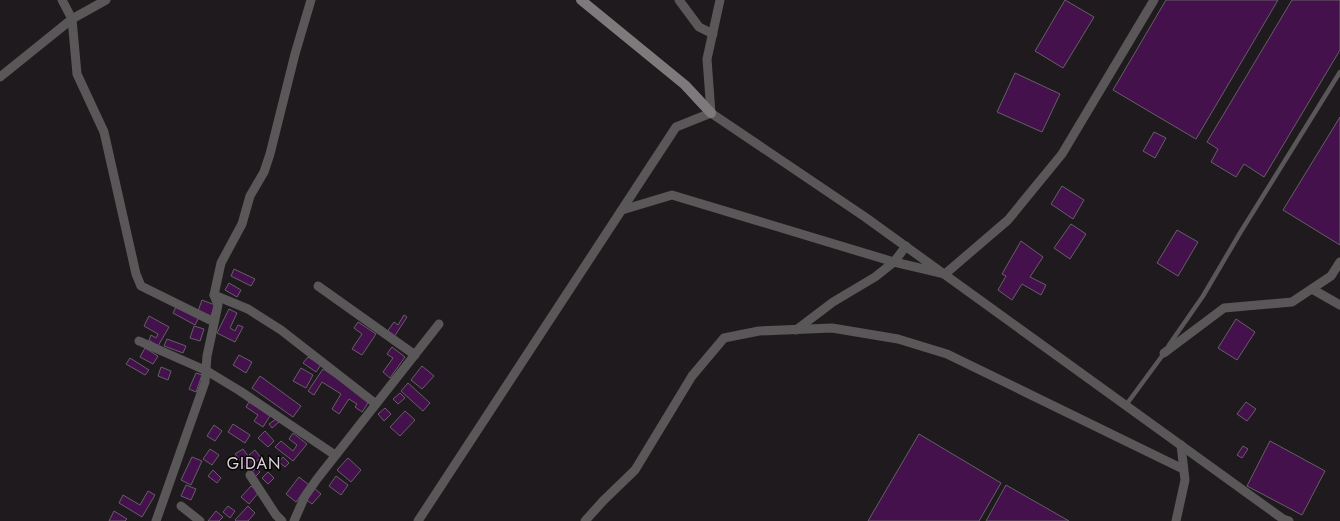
<svg xmlns="http://www.w3.org/2000/svg" width="1340" height="521" viewBox="0 0 1340 521" font-family="Jost,sans-serif">
  <style>
    .building { fill: #44114d; stroke: #646065 }
    .lines { fill: none; stroke-linecap: round; stroke-linejoin: round }
    .lane { stroke: #5a5758; stroke-width: 4.5 }
    .street { stroke: #5a5758; stroke-width: 9 }
    .secondary { stroke: #7e797a; stroke-width: 10 }
    .labels { text-anchor: middle; dominant-baseline: central; stroke-width: 3; stroke-linejoin: round; paint-order: stroke }
    .quarter-label { font-size: 16px; letter-spacing: 1px; fill: #ddd5d9; stroke: #080607 }
  </style>
  <rect width="100%" height="100%" fill="#1f1a1d"/>
  <g class="building">
    <polygon points="1065,0 1094,17 1063,68 1035,51"/>
    <polygon points="1166,0 1278,0 1196,139 1113,90"/>
    <polygon points="1292,0 1340,0 1340,50 1264,177 1244,164 1236,177 1211,162 1218,149 1207,142"/>
    <polygon points="1015,73 1060,94 1042,132 997,112"/>
    <polygon points="1340,117 1340,245 1283,210"/>
    <polygon points="1154,132 1166,138 1155,158 1143,151"/>
    <polygon points="1062,186 1084,200 1073,219 1051,204"/>
    <polygon points="1071,224 1086,234 1070,259 1054,248"/>
    <polygon points="1177,230 1198,242 1178,276 1157,263"/>
    <polygon points="1021,241 1043,257 1030,277 1046,285 1041,295 1022,284 1012,300 998,290 1006,276 1002,274"/>
    <polygon points="234,269 255,279 251,286 231,276"/>
    <polygon points="229,283 241,290 237,297 225,290"/>
    <polygon points="202,300 215,305 211,316 198,311"/>
    <polygon points="177,305 199,317 195,325 173,313"/>
    <polygon points="229,309 237,313 230,328 235,331 238,325 243,327 235,342 217,333"/>
    <polygon points="404,315 407,317 394,337 387,332 394,322 398,325"/>
    <polygon points="149,316 169,327 158,346 149,340 151,335 156,338 158,334 144,326"/>
    <polygon points="1236,319 1255,332 1237,360 1218,348"/>
    <polygon points="358,322 376,334 362,355 352,349 362,334 354,328"/>
    <polygon points="194,326 204,329 200,341 190,338"/>
    <polygon points="167,339 186,346 183,353 164,346"/>
    <polygon points="392,347 405,357 390,378 383,372 393,358 387,354"/>
    <polygon points="145,348 158,356 153,364 140,357"/>
    <polygon points="239,355 252,362 246,373 233,365"/>
    <polygon points="308,357 321,365 316,372 303,363"/>
    <polygon points="130,358 149,370 145,375 126,364"/>
    <polygon points="422,366 434,376 422,389 411,380"/>
    <polygon points="161,367 171,371 168,380 158,376"/>
    <polygon points="301,368 313,375 306,388 293,381"/>
    <polygon points="323,369 370,400 362,412 355,407 357,404 349,399 339,414 332,409 341,394 322,382 314,395 308,391"/>
    <polygon points="196,373 202,375 196,392 189,389"/>
    <polygon points="260,376 301,406 293,417 252,388"/>
    <polygon points="408,383 430,403 423,411 401,391"/>
    <polygon points="400,393 405,398 398,404 393,399"/>
    <polygon points="249,402 270,416 263,427 254,421 258,415 246,407"/>
    <polygon points="1246,402 1256,409 1247,421 1237,414"/>
    <polygon points="385,408 391,414 384,421 378,414"/>
    <polygon points="405,411 415,420 400,436 390,427"/>
    <polygon points="276,419 279,422 272,428 269,424"/>
    <polygon points="233,424 250,435 245,443 228,432"/>
    <polygon points="214,425 222,431 215,441 207,436"/>
    <polygon points="265,431 274,441 268,447 258,438"/>
    <polygon points="293,433 307,444 293,461 275,447 281,441 293,451 297,445 289,439"/>
    <polygon points="919,434 1001,483 979,521 868,521"/>
    <polygon points="1270,441 1325,471 1302,515 1247,486"/>
    <polygon points="1243,446 1248,449 1242,458 1237,455"/>
    <polygon points="210,449 219,455 212,465 203,459"/>
    <polygon points="243,449 255,466 248,471 235,454"/>
    <polygon points="255,450 261,458 255,462 249,455"/>
    <polygon points="192,457 202,461 191,485 181,480"/>
    <polygon points="283,457 289,463 285,467 279,462"/>
    <polygon points="348,458 361,470 351,482 337,470"/>
    <polygon points="256,468 260,472 254,478 250,474"/>
    <polygon points="213,470 221,478 217,483 208,476"/>
    <polygon points="268,472 274,478 268,484 262,478"/>
    <polygon points="336,476 348,485 341,495 329,486"/>
    <polygon points="299,477 309,485 296,502 286,494"/>
    <polygon points="186,485 196,489 191,500 181,496"/>
    <polygon points="1006,485 1069,521 986,521"/>
    <polygon points="251,486 259,492 249,504 241,497"/>
    <polygon points="314,488 321,494 312,504 305,499"/>
    <polygon points="148,491 155,495 142,517 119,503 123,495 140,505"/>
    <polygon points="228,506 235,511 230,518 223,512"/>
    <polygon points="248,506 255,513 248,521 236,521 235,520"/>
    <polygon points="114,511 127,519 125,521 109,521"/>
    <polygon points="216,511 223,517 219,521 208,521"/>
  </g>
  <g class="lines">
    <g class="lane">
      <polyline points="1169,345 1203,296 1240,233 1340,72"/>
      <polyline points="1126,405 1165,352"/>
    </g>
    <g class="street">
      <polyline points="62,0 72,19 77,74 104,132 136,274 141,286 214,322"/>
      <polyline points="679,0 699,27 713,34"/>
      <polyline points="0,77 72,19 106,0"/>
      <polyline points="711,113 707,59 720,0"/>
      <polyline points="622,210 672,195 894,262 945,274 1008,220 1062,154 1154,0"/>
      <polyline points="318,286 415,355"/>
      <polyline points="1312,289 1340,305"/>
      <polyline points="214,295 248,309 281,330 376,404"/>
      <polyline points="796,330 833,302 875,277 894,262 906,246"/>
      <polyline points="139,341 207,371 240,391 335,455"/>
      <polyline points="1164,353 1224,308 1292,302 1331,276 1340,262"/>
      <polyline points="250,475 276,515 282,521"/>
      <polyline points="181,506 200,521"/>
      <polyline points="156,521 205,382 207,356 218,305 214,295 221,263 242,224 250,196 264,172 270,154 295,54 311,0"/>
      <polyline points="294,521 305,496 317,479 439,324"/>
      <polyline points="418,521 676,127 711,113 865,217 1283,519 1289,521"/>
      <polyline points="585,521 603,501 635,470 692,376 724,338 759,331 832,328 898,339 947,354 1183,469"/>
      <polyline points="1176,521 1185,480 1181,445"/>
    </g>
    <polyline class="secondary" points="581,0 685,85 711,113"/>
  </g>
  <g class="labels">
    <g class="quarter-label">
      <text x="254" y="463">GIDAN</text>
    </g>
  </g>
</svg>
